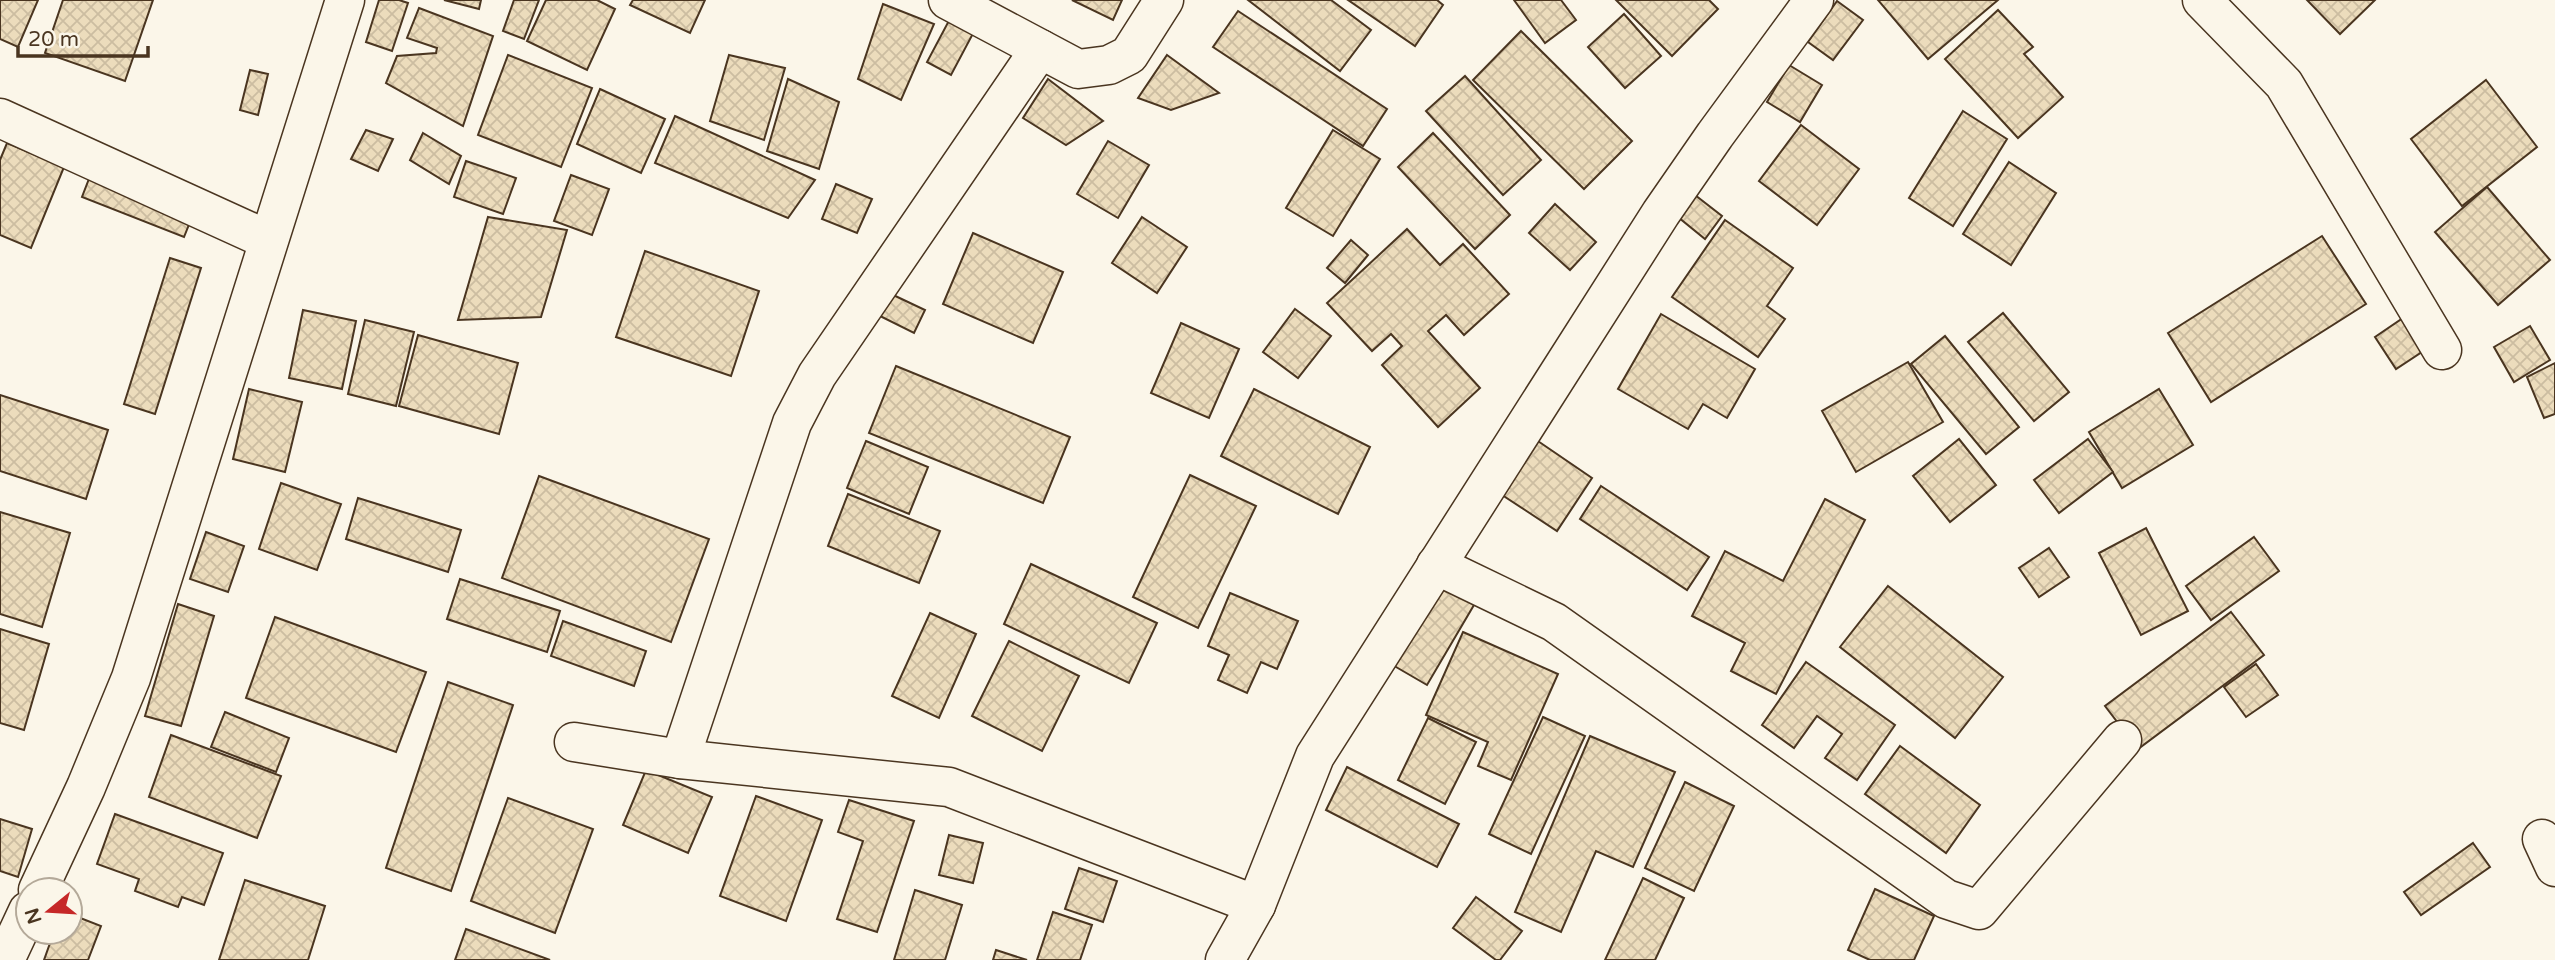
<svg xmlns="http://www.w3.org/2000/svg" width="2555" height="960" viewBox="0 0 2555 960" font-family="'Varela Round',sans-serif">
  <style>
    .building { fill: url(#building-cross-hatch); stroke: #4a3520; stroke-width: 2 }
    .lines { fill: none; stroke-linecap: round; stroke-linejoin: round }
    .minor-casing { stroke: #4a3520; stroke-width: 41 }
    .minor { stroke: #fbf6e9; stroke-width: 38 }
  </style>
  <defs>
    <pattern id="building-cross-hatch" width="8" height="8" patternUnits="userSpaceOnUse" patternTransform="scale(1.75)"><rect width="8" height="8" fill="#ecdcbc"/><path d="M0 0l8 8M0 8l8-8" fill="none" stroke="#ccbda1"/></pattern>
  </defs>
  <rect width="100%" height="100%" fill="#fbf6e9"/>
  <g class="building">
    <polygon points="0,0 38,0 18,47 0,39"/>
    <polygon points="63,0 153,0 125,81 45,53"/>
    <polygon points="379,0 399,0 408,3 392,51 366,42"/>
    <polygon points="444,0 481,0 479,9"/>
    <polygon points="514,0 539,0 524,39 503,31"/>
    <polygon points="546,0 597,0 615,9 587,70 527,41"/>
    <polygon points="633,0 705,0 690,33 630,5"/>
    <polygon points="1072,0 1122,0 1113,20"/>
    <polygon points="1248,0 1331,0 1371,30 1340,71"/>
    <polygon points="1348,0 1437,0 1443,5 1415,46"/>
    <polygon points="1514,0 1561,0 1576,20 1545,43"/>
    <polygon points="1616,0 1709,0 1718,9 1672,56"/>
    <polygon points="1878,0 1998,0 1928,59"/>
    <polygon points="2307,0 2375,0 2340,34"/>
    <polygon points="1837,1 1863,20 1833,60 1808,42"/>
    <polygon points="883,4 934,24 901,100 858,79"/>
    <polygon points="419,8 493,36 463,126 386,83 397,56 436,53 437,48 407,38"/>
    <polygon points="1998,10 2033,47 2024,54 2063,97 2018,138 1945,59"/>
    <polygon points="1238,11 1387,109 1363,146 1213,47"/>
    <polygon points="953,13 977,26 951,75 927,62"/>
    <polygon points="1624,14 1661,56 1625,88 1588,47"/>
    <polygon points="1521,31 1632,141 1584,189 1473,80"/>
    <polygon points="508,55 592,88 561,167 478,135"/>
    <polygon points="729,55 785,68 764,140 710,121"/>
    <polygon points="1167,55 1219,93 1171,110 1138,98"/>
    <polygon points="1789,65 1822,85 1800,122 1767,102"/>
    <polygon points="250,70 268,74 258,115 240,110"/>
    <polygon points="1465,76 1541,160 1503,195 1426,111"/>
    <polygon points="788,79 839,102 819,169 767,151"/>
    <polygon points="1048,79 1103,121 1066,145 1023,118"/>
    <polygon points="2486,80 2537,147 2462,206 2411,139"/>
    <polygon points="600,89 665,119 641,173 577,144"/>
    <polygon points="1963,111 2007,139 1953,226 1909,198"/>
    <polygon points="675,116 815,180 788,218 655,163"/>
    <polygon points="1801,125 1859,169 1817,225 1759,181"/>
    <polygon points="366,130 393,139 378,171 351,159"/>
    <polygon points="1333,130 1380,159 1333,236 1286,208"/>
    <polygon points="423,133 461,156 449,184 410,160"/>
    <polygon points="1433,133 1510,215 1475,249 1398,167"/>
    <polygon points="1108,141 1149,165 1118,218 1077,194"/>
    <polygon points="7,143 64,167 31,248 0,235 0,160"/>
    <polygon points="466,161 516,178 503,214 454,197"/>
    <polygon points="2009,162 2056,193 2011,265 1963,234"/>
    <polygon points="92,171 194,212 184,237 82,197"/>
    <polygon points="571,175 609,189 592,235 554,221"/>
    <polygon points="836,184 872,199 857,233 822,219"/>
    <polygon points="2487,187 2550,260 2498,305 2435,232"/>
    <polygon points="1695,195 1722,216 1705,239 1678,217"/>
    <polygon points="1555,204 1596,242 1570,270 1529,233"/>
    <polygon points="488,217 567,230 541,317 458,320"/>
    <polygon points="1142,217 1187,247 1157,293 1112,263"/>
    <polygon points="1725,220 1793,268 1767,306 1785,319 1758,357 1672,297"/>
    <polygon points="1407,229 1440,265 1463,244 1509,294 1464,335 1446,315 1428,331 1480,388 1438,427 1382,365 1402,346 1391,334 1372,351 1327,303"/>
    <polygon points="973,233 1063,272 1033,343 943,304"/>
    <polygon points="2322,236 2366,304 2211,402 2168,333"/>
    <polygon points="1351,240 1368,255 1345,283 1327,268"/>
    <polygon points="645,251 759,291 731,376 616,337"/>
    <polygon points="170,258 201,268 155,414 124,404"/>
    <polygon points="889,293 925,310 914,333 878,315"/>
    <polygon points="1295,309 1331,336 1298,378 1263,352"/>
    <polygon points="303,310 356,321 342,389 289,378"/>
    <polygon points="2003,313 2069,392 2034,421 1968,342"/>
    <polygon points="1661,314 1755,369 1727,418 1703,404 1688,429 1618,389"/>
    <polygon points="2406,316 2428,348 2396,369 2375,337"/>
    <polygon points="365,320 414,332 396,406 348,394"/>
    <polygon points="1181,323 1239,349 1209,418 1151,393"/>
    <polygon points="2530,326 2550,360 2514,382 2494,347"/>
    <polygon points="418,335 518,363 499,434 399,406"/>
    <polygon points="1945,336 2019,427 1986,454 1911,364"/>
    <polygon points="1908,362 1943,422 1856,472 1822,411"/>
    <polygon points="2555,363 2555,414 2544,418 2527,377"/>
    <polygon points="896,366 1070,437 1043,503 869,433"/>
    <polygon points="249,389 302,402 285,472 233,459"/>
    <polygon points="1254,389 1370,447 1338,514 1221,456"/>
    <polygon points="2159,389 2193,445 2122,488 2089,432"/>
    <polygon points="0,395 108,430 86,499 0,471"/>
    <polygon points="1532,437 1592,478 1557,531 1496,491"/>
    <polygon points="1959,439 1996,485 1950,522 1913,476"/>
    <polygon points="2088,439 2113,472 2059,513 2034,480"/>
    <polygon points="866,441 928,467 909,514 847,488"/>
    <polygon points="1190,475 1256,506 1198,628 1133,597"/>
    <polygon points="539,476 709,539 671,642 502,578"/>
    <polygon points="281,483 341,504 317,570 259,549"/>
    <polygon points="1601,486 1709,557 1687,590 1580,519"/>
    <polygon points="848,494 940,531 919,583 828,546"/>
    <polygon points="358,498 461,530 448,572 346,539"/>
    <polygon points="1825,499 1865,520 1776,694 1731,671 1745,643 1692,616 1725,551 1783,581"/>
    <polygon points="0,512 70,533 42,627 0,614"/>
    <polygon points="2146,528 2188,611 2141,635 2099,553"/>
    <polygon points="206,532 244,546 228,592 190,579"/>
    <polygon points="2254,537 2279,571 2211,620 2186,586"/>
    <polygon points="2049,548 2069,577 2039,597 2019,568"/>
    <polygon points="1031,564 1157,623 1129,683 1004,624"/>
    <polygon points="1438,567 1481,593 1427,685 1384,660"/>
    <polygon points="460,579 560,611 547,652 447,619"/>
    <polygon points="1888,586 2003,677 1955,738 1840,647"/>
    <polygon points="1230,593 1298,621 1277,669 1261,662 1247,693 1218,680 1229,655 1208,646"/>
    <polygon points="178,604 214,616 181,726 145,716"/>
    <polygon points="2231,612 2264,655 2138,749 2105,706"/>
    <polygon points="930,613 976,634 939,718 892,696"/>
    <polygon points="275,617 426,672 396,752 246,698"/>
    <polygon points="563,621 646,651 634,686 551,656"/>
    <polygon points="0,629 49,644 24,730 0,723"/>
    <polygon points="1463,632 1558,674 1511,780 1478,766 1488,742 1426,715"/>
    <polygon points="1009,641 1079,676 1042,751 972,716"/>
    <polygon points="1806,662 1895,725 1857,780 1825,758 1842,734 1817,716 1794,748 1762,725"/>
    <polygon points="2256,664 2278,695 2246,717 2224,687"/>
    <polygon points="448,682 513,705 451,891 386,868"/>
    <polygon points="225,712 289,738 276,772 211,747"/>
    <polygon points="1543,717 1585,736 1531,854 1489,834"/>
    <polygon points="1428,718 1476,742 1445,804 1398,780"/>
    <polygon points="171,735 281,776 257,838 149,797"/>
    <polygon points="1590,736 1675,772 1633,867 1596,851 1561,932 1515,912"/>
    <polygon points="1900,746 1980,805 1946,853 1865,794"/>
    <polygon points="1347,767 1459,824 1437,867 1326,810"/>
    <polygon points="646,770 712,797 688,853 623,825"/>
    <polygon points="1685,782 1734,806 1694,891 1645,868"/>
    <polygon points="756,796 822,820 786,921 720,896"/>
    <polygon points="508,798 593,829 555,933 471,901"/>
    <polygon points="849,800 914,821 877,932 837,919 863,841 838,832"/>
    <polygon points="115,814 223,853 204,905 182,897 178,907 135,891 139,879 97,864"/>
    <polygon points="0,819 32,829 18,877 0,871"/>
    <polygon points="949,835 983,843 973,883 939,875"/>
    <polygon points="2473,843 2490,867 2421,915 2404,892"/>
    <polygon points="1079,868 1117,881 1103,922 1065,909"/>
    <polygon points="1643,878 1684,898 1655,960 1605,960"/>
    <polygon points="245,880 325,906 308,960 219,960"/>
    <polygon points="1875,889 1934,916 1914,960 1870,960 1848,950"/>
    <polygon points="915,890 962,905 945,960 894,960"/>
    <polygon points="1476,897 1522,931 1500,960 1496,960 1453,928"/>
    <polygon points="1053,912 1092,925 1080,960 1037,960"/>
    <polygon points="70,914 101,926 88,960 44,960 54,932 70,932"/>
    <polygon points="466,929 550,960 455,960"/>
    <polygon points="996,950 1027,960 993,960"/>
  </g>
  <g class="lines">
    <g class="minor-casing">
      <g id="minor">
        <polyline points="948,0 1078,69 1109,65 1129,55 1164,0"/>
        <polyline points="2202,0 2284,84 2442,350"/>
        <polyline points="0,118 268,240"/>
        <polyline points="1436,565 1554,622 1946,899 1979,910 2122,740"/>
        <polyline points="574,742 680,759 949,787 1256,905"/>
        <polyline points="680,759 792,423 817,375 1040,49"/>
        <polyline points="2542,839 2555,867"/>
        <polyline points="38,890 86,787 131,678 345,0"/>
        <polyline points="5,960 28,911"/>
        <polyline points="1225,960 1256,905 1315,756 1661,213 1715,135 1814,0"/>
      </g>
    </g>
    <use href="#minor" class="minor"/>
  </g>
  <g transform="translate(49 911) rotate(252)"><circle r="33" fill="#fbf6e9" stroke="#b4a999" stroke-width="2"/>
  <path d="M0-5L12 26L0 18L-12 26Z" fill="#c62828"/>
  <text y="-10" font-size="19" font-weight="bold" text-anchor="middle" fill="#4a3520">N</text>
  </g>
  <path d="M18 46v10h130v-10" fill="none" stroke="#4a3520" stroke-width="3.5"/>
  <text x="28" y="46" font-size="21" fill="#4a3520" stroke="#fbf6e9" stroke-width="5" paint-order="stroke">20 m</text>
</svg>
